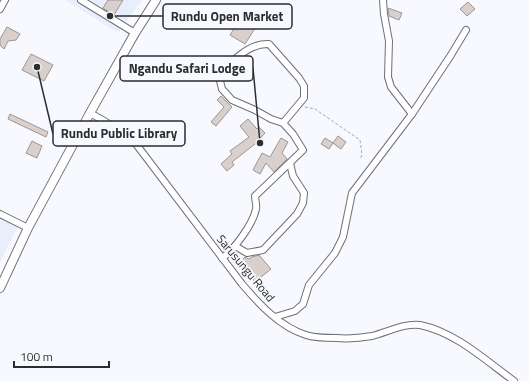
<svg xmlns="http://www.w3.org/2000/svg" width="529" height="381" viewBox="0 0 529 381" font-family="'Titillium Web',sans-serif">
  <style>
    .built { fill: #e8eefc }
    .building { fill: #d9d0ce; stroke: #9d9593 }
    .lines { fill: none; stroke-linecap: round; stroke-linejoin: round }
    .minor-casing { stroke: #6d7076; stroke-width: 8 }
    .major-casing { stroke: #6d7076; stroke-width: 10 }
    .path { stroke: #a5a7ab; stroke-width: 1; stroke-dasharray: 3 2; stroke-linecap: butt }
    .minor { stroke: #fff; stroke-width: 6 }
    .major { stroke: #fff; stroke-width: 8 }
    .labels { text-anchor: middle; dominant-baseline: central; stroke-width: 3.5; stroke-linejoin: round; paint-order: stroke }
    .street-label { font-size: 12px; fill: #2b2d2f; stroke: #f7f9fe }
    .leader { fill: none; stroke: #2b2d2f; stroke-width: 1.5 }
    .callout-dot { fill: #2b2d2f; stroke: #f7f9fe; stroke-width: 1.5 }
    .callout { fill: #f7f9fe; stroke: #2b2d2f; stroke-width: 1.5 }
    .callout-label { font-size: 13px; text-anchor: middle; font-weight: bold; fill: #2b2d2f }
  </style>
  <rect width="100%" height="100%" fill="#f7f9fe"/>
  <g class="built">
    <polygon points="65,0 142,0 118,33"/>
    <polygon points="0,214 19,224 0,262"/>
  </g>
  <g class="building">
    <polygon points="108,0 123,0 114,15 103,8"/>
    <polygon points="468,2 475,9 467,16 460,9"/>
    <polygon points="388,8 402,13 399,20 389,16"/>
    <polygon points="244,13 259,22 245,44 230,35"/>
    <polygon points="7,27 20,34 16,40 8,41 4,49 0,45 0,39"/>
    <polygon points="31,54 53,65 44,81 22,70"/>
    <polygon points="221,96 232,107 216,126 211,122 224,107 217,100"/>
    <polygon points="10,114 48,132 46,137 8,119"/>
    <polygon points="248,119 257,129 259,127 265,133 255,144 232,162 234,165 227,171 221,164 232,154 230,151 249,137 240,126"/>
    <polygon points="338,136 346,142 341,149 333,143"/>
    <polygon points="281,138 288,142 282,153 287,159 274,172 266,163 260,174 253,170 262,153 270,157"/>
    <polygon points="325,138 333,143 329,149 321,144"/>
    <polygon points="32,141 42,146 37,158 26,153"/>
    <polygon points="259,255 271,269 255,282 240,262 245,257 249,259 252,257"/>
  </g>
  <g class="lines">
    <g class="minor-casing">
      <g id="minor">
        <polyline points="81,0 135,33"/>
        <polyline points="383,0 384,14 389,41 388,77 391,87 412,114"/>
        <polyline points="0,9 5,0"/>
        <path d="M90,113C107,122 122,131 136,144L242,284C259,304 280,327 306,335C315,338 326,338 336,338C348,339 361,338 372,336C388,332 404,323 420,325C455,332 485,360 514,381"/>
        <polyline points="0,214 28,228"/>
        <polyline points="235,246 247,253 263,250 297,214 303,203 304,193 293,176 290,163"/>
        <path d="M222,258C234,250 253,224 256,209C257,205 255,200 255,196L303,150L293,134L283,123L271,119L255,110L232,100L222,89L219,77C231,62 248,43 269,44L299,78L304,86V98L283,123"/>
        <polyline points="275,317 295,311 303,304 309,285 335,253 343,237 352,193 412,114 451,55 466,30"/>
      </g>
    </g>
    <g class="major-casing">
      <polyline id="major" points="0,288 28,228 90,113 135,33 156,0"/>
    </g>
    <polyline class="path" points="305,107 315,109 360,140 362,155 360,159"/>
    <use href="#minor" class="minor"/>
    <use href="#major" class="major"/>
  </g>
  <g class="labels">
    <g class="street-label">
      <text transform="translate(246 268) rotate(50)">Sarusungu Road</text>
    </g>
  </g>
  <path class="leader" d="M110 16L163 16M260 143L253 68M37 67L53 134"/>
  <g class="callout-dot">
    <circle cx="110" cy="16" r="4"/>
    <circle cx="260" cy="143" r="4"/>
    <circle cx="37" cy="67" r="4"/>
  </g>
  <g class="callout">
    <rect x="163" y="4" width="129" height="25" rx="4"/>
    <rect x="120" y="56" width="133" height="25" rx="4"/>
    <rect x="53" y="121" width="132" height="25" rx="4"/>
  </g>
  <g class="callout-label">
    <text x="227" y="21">Rundu Open Market</text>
    <text x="187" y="73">Ngandu Safari Lodge</text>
    <text x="119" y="138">Rundu Public Library</text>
  </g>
  <path d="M14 361v6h95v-6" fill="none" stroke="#2b2d2f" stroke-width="2"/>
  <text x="20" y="361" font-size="12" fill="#2b2d2f" stroke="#f7f9fe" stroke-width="3" paint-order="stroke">100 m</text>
</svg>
